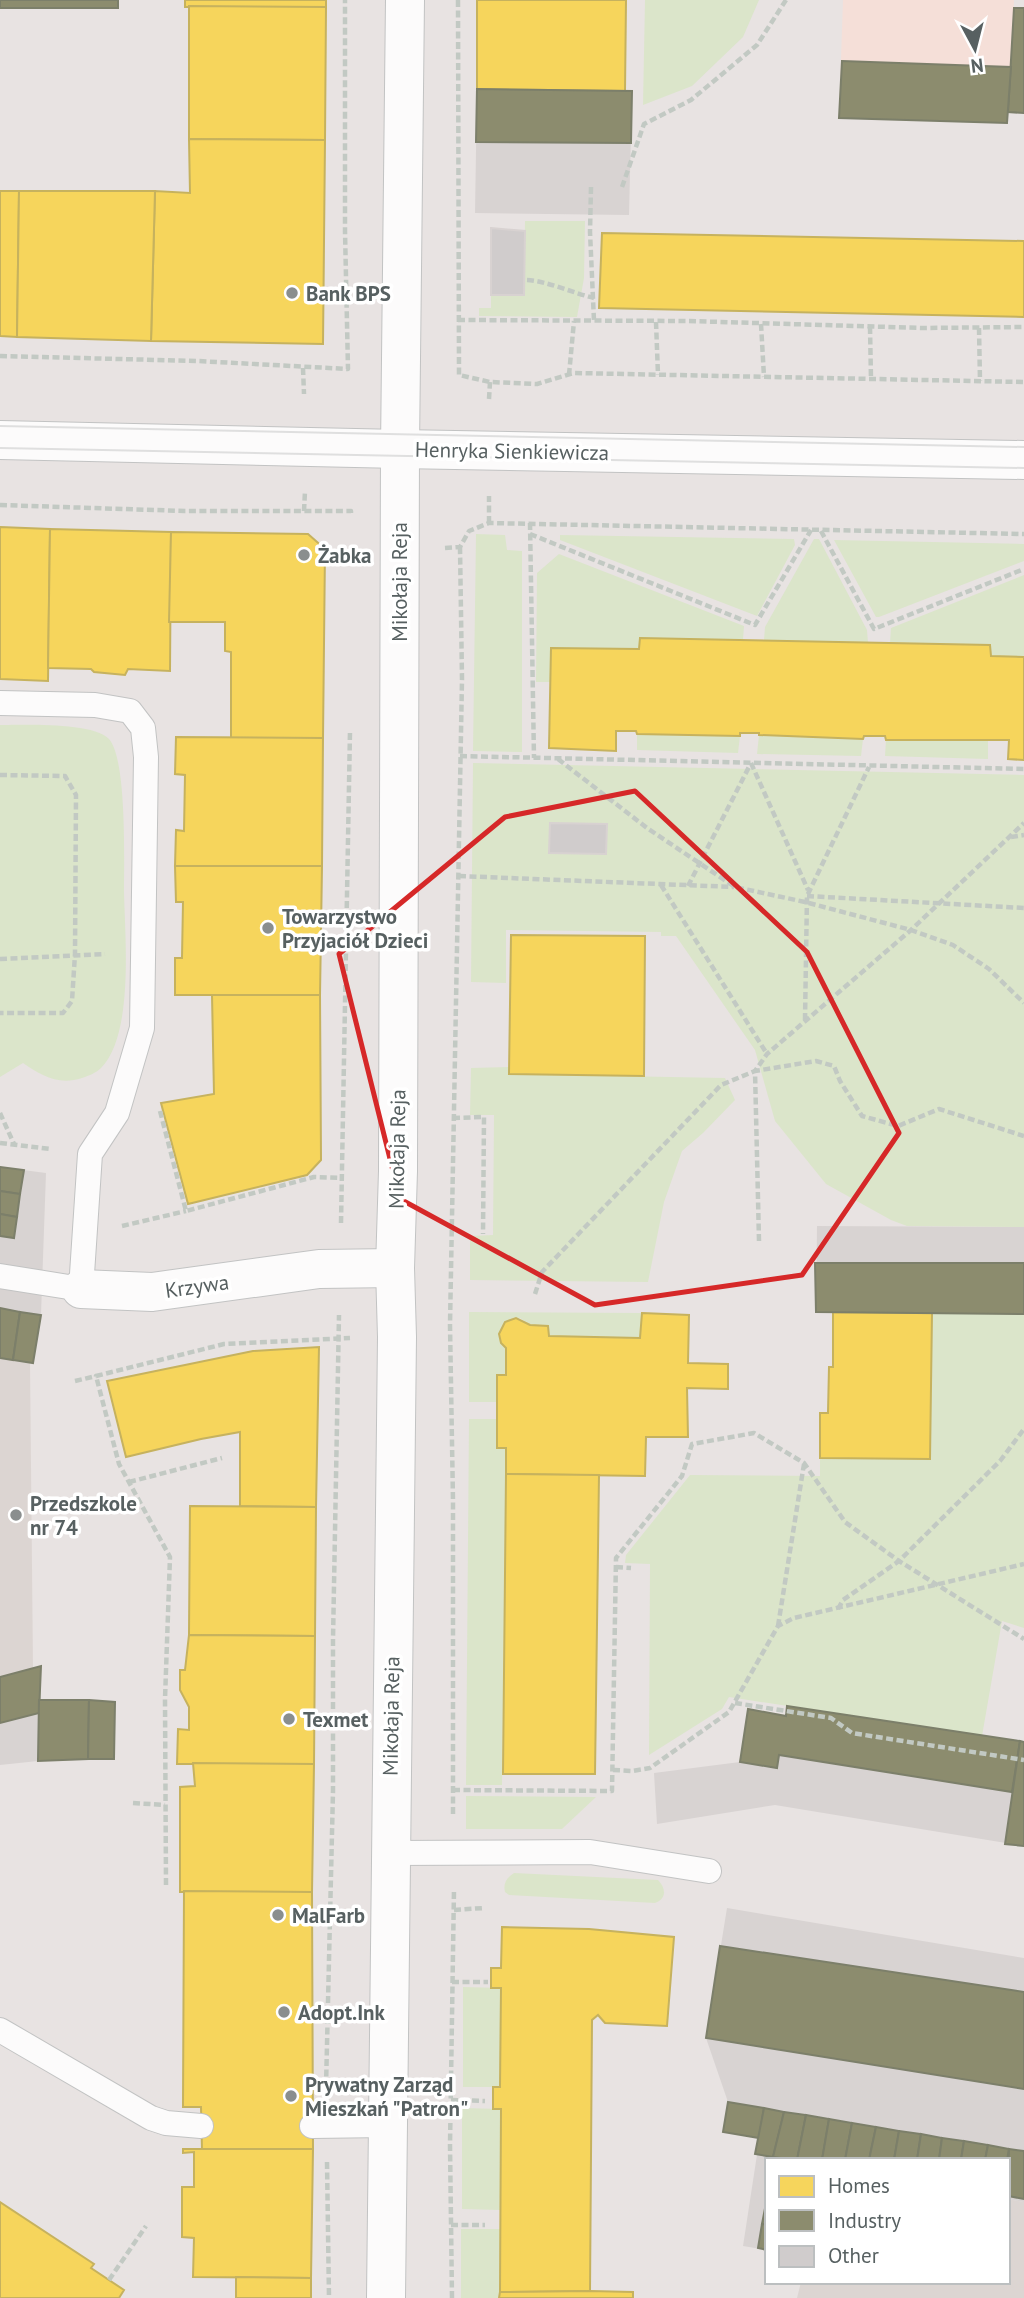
<svg xmlns="http://www.w3.org/2000/svg" width="1024" height="2298" viewBox="0 0 1024 2298" font-family="'PT Sans',sans-serif">
  <style>
    .commercial { fill: #f5dfd8 }
    .industrial { fill: #d8d3d2 }
    .education { fill: #dcd5d2 }
    .green { fill: #dbe5ca }
    .homes { fill: #f6d55c; stroke: #c6b25e; stroke-width: 2 }
    .industry { fill: #8c8c6e; stroke: #7c7f6a; stroke-width: 2 }
    .building { fill: #d0cccc; stroke: #d8d2d1; stroke-width: 2 }
    .lines { fill: none; stroke-linecap: round; stroke-linejoin: round }
    .service-casing { stroke: #c2c3c3; stroke-width: 26 }
    .minor-casing { stroke: #c2c3c3; stroke-width: 40 }
    .tertiary-casing { stroke: #c2c3c3; stroke-width: 40 }
    .path { stroke: #c2c9c3; stroke-width: 4.5; stroke-dasharray: 7 3.5; stroke-linecap: butt }
    .service { stroke: #fcfbfb; stroke-width: 24 }
    .minor { stroke: #fcfbfb; stroke-width: 38 }
    .tertiary { stroke: #fcfbfb; stroke-width: 38 }
    .tram { stroke: #dfdfdf; stroke-width: 2 }
    .marked { fill: none; stroke: #d62828; stroke-width: 5; stroke-linejoin: round }
    .poi-dot { fill: #8a8e8e; stroke: #fff; stroke-width: 2.5 }
    .labels { text-anchor: middle; dominant-baseline: central; stroke-width: 7; stroke-linejoin: round; paint-order: stroke }
    .poi-label { font-size: 21px; font-weight: bold; fill: #576061; stroke: #fff; text-anchor: start }
    .street-label { font-size: 21px; fill: #576061; stroke: #fff }
  </style>
  <rect width="100%" height="100%" fill="#e8e3e2"/>
  <polygon class="commercial" points="843,0 1014,0 1011,67 839,118"/>
  <g class="industrial">
    <polygon points="477,89 632,91 629,215 475,213"/>
    <polygon points="0,1167 46,1173 41,1315 33,1363 0,1358"/>
    <polygon points="817,1226 1024,1227 1024,1314 816,1312"/>
    <polygon points="41,1666 41,1700 115,1702 114,1759 38,1761 0,1765 0,1677"/>
    <polygon points="787,1706 1024,1742 1024,1846 775,1805 657,1824 654,1773 740,1762 748,1709 785,1716"/>
    <polygon points="727,1908 1024,1958 1024,2202 1008,2199 1008,2160 767,2160 767,2250 743,2246 764,2109 728,2102 706,2038"/>
  </g>
  <g class="education">
    <polygon points="0,1358 30,1362 33,1668 0,1677"/>
    <polygon points="1008,2199 1024,2202 1024,2298 797,2298 801,2282 1008,2282"/>
  </g>
  <g class="green">
    <polygon points="645,0 759,0 743,37 692,86 643,105"/>
    <polygon points="525,221 585,221 584,278 577,317 479,316 479,308 491,308 491,295 524,295"/>
    <polygon points="476,534 505,535 507,550 522,551 522,752 473,751"/>
    <polygon points="560,535 794,539 795,545 757,616 560,540"/>
    <polygon points="814,539 819,539 867,630 868,643 764,640 765,627"/>
    <polygon points="834,540 1024,544 1024,561 879,617 876,617"/>
    <polygon points="559,554 744,626 743,640 640,638 639,649 552,648 551,682 536,682 537,573"/>
    <polygon points="1024,575 1024,657 991,656 990,645 890,643 891,628"/>
    <path d="M0,725C24,725 93,722 109,739C127,759 124,861 124,892C125,937 134,1035 101,1068C96,1073 88,1076 82,1078C58,1086 41,1075 23,1063L0,1077Z"/>
    <polygon points="637,734 740,736 738,753 637,750"/>
    <polygon points="759,735 863,739 861,756 757,754"/>
    <polygon points="886,740 988,741 988,759 885,756"/>
    <polygon points="473,763 1024,775 1024,1227 907,1226 891,1220 826,1184 775,1121 755,1050 676,936 661,936 661,932 506,930 506,983 471,982"/>
    <polygon points="509,1067 510,1074 725,1078 735,1100 703,1133 682,1151 664,1202 648,1282 470,1280 470,1236 493,1235 494,1115 470,1115 471,1068"/>
    <polygon points="469,1312 642,1313 640,1338 549,1336 548,1326 530,1325 520,1318 509,1320 502,1326 499,1334 501,1343 506,1348 506,1375 497,1376 497,1402 469,1402"/>
    <polygon points="932,1313 1024,1314 1024,1628 1002,1621 982,1736 729,1697 722,1709 649,1755 650,1564 625,1563 626,1555 690,1475 820,1476 820,1458 930,1459"/>
    <polygon points="469,1419 497,1419 497,1448 506,1448 502,1785 466,1785"/>
    <polygon points="466,1796 596,1797 562,1829 466,1829"/>
    <path d="M514,1873L658,1880C666,1888 667,1899 655,1903L509,1895L505,1892C503,1884 506,1878 514,1873Z"/>
    <polygon points="463,1987 501,1988 500,2087 463,2087"/>
    <polygon points="462,2108 501,2109 500,2210 462,2209"/>
    <polygon points="461,2229 500,2229 499,2298 461,2298"/>
  </g>
  <g class="homes">
    <rect x="185" y="0" width="141" height="7"/>
    <polygon points="477,0 626,0 625,91 477,89"/>
    <polygon points="189,6 326,7 325,140 189,139"/>
    <polygon points="189,139 325,140 323,344 151,341 155,191 190,193"/>
    <polygon points="0,191 19,191 17,337 0,336"/>
    <polygon points="19,191 155,191 151,341 17,337"/>
    <polygon points="602,233 1024,241 1024,317 599,308"/>
    <polygon points="0,527 50,529 48,681 0,679"/>
    <polygon points="50,529 171,532 170,671 128,669 125,675 94,672 91,669 48,668"/>
    <polygon points="171,532 308,534 325,549 323,738 231,738 231,652 225,651 225,622 169,622"/>
    <polygon points="640,638 990,645 991,656 1024,657 1024,760 1008,759 1009,740 886,740 885,736 864,736 863,739 759,735 759,733 740,733 740,736 637,734 636,731 616,731 616,751 549,748 551,648 639,649"/>
    <polygon points="176,737 323,738 322,866 175,866 176,830 184,831 185,775 175,774"/>
    <polygon points="175,866 322,866 320,995 175,995 175,958 182,958 183,902 176,902"/>
    <polygon points="511,935 645,936 644,1076 509,1074"/>
    <polygon points="212,995 320,995 321,1160 307,1175 188,1204 161,1103 214,1094"/>
    <polygon points="833,1312 932,1313 930,1459 820,1458 820,1413 828,1413 829,1367 833,1367"/>
    <polygon points="642,1313 689,1315 688,1363 728,1364 728,1389 687,1388 688,1437 646,1437 645,1476 506,1474 506,1448 497,1448 497,1375 506,1375 506,1348 501,1343 499,1334 505,1322 516,1318 530,1325 548,1326 549,1336 640,1338"/>
    <polygon points="319,1347 316,1507 240,1506 240,1432 201,1439 126,1457 107,1381 253,1351"/>
    <polygon points="506,1474 599,1475 595,1774 503,1774"/>
    <polygon points="190,1506 316,1507 315,1636 189,1635"/>
    <polygon points="189,1635 315,1636 314,1764 177,1764 178,1729 189,1730 189,1707 180,1690 180,1670 185,1670"/>
    <polygon points="193,1763 314,1764 312,1892 180,1892 180,1787 195,1786"/>
    <polygon points="184,1891 312,1892 313,2149 202,2150 201,2107 183,2107"/>
    <polygon points="502,1927 589,1929 674,1937 667,2026 605,2023 598,2015 592,2020 590,2291 500,2292 501,2109 493,2109 493,2087 500,2087 501,1988 491,1988 491,1968 501,1968"/>
    <polygon points="183,2149 313,2149 311,2278 193,2277 194,2238 182,2237 182,2187 194,2187 194,2152 183,2153"/>
    <polygon points="0,2202 94,2264 91,2268 124,2290 119,2298 0,2298"/>
    <polygon points="236,2277 311,2278 311,2298 236,2298"/>
    <polygon points="590,2291 633,2292 633,2298 499,2298 500,2292"/>
  </g>
  <g class="industry">
    <rect x="0" y="0" width="118" height="8"/>
    <polygon points="1014,8 1024,8 1024,113 1008,112"/>
    <polygon points="842,61 1011,67 1007,123 839,118"/>
    <polygon points="477,89 632,91 631,143 476,142"/>
    <polygon points="0,1167 24,1170 20,1194 0,1191"/>
    <polygon points="0,1191 20,1194 17,1217 0,1214"/>
    <polygon points="0,1214 17,1217 14,1238 0,1236"/>
    <polygon points="815,1263 1024,1263 1024,1314 816,1312"/>
    <polygon points="0,1308 20,1312 13,1360 0,1358"/>
    <polygon points="20,1312 41,1315 33,1363 13,1360"/>
    <polygon points="41,1666 39,1713 0,1723 0,1677"/>
    <polygon points="39,1700 89,1700 88,1759 38,1761"/>
    <polygon points="89,1700 115,1702 114,1759 88,1759"/>
    <polygon points="787,1706 1020,1741 1012,1792 779,1755 777,1768 740,1762 748,1709 786,1716"/>
    <polygon points="1020,1741 1024,1742 1024,1846 1005,1844"/>
    <polygon points="720,1946 1024,1992 1024,2089 706,2038"/>
    <polygon points="728,2102 764,2108 759,2138 723,2132"/>
    <polygon points="764,2108 784,2112 773,2157 755,2154"/>
    <polygon points="784,2112 806,2115 797,2160 773,2157"/>
    <polygon points="806,2115 829,2119 822,2160 797,2160"/>
    <polygon points="829,2119 852,2123 845,2160 822,2160"/>
    <polygon points="852,2123 876,2127 869,2160 845,2160"/>
    <polygon points="876,2127 899,2131 894,2160 869,2160"/>
    <polygon points="899,2131 921,2134 917,2160 894,2160"/>
    <polygon points="921,2134 942,2138 939,2160 917,2160"/>
    <polygon points="942,2138 964,2141 961,2160 939,2160"/>
    <polygon points="964,2141 988,2145 985,2160 961,2160"/>
    <polygon points="988,2145 1009,2149 1007,2160 985,2160"/>
    <polygon points="1009,2149 1024,2151 1024,2199 1008,2196"/>
    <polygon points="766,2203 767,2203 767,2225 762,2224"/>
    <polygon points="762,2224 767,2225 767,2250 758,2248"/>
  </g>
  <g class="building">
    <polygon points="491,228 525,231 524,295 491,295"/>
    <polygon points="550,823 607,824 606,854 549,853"/>
  </g>
  <g class="lines">
    <g class="service-casing">
      <g id="service">
        <polyline points="0,703 95,705 130,711 143,728 146,757 142,1028 117,1113 90,1154 81,1289 0,1276"/>
        <polyline points="390,1853 590,1852 709,1871"/>
        <polyline points="0,2030 151,2118 166,2123 201,2126"/>
        <polyline points="312,2126 387,2125"/>
      </g>
    </g>
    <g class="minor-casing">
      <g id="minor">
        <polyline points="81,1289 152,1292 319,1269 395,1268"/>
        <polyline points="386,2298 397,1337 395,1268 398,1171 400,449 405,0"/>
      </g>
    </g>
    <g class="tertiary-casing">
      <polyline id="tertiary" points="0,440 400,449 1024,460"/>
    </g>
    <g class="path">
      <polyline points="458,0 459,375 490,382 537,384 574,373 1024,382"/>
      <polyline points="591,187 590,232 594,321"/>
      <polyline points="622,187 644,124 691,100 757,45 786,0"/>
      <path d="M527,280C547,281 573,293 594,298"/>
      <polyline points="458,320 689,321 923,328 1024,327"/>
      <polyline points="656,322 658,375"/>
      <polyline points="761,324 764,377"/>
      <polyline points="870,327 871,379"/>
      <polyline points="979,328 980,381"/>
      <polyline points="0,356 198,361 348,369 345,231 345,0"/>
      <polyline points="303,368 304,394"/>
      <polyline points="569,375 574,321"/>
      <polyline points="489,399 490,382"/>
      <polyline points="0,505 185,511 351,511 351,513"/>
      <polyline points="304,511 305,491"/>
      <polyline points="489,523 489,496"/>
      <polyline points="530,523 534,758"/>
      <polyline points="821,531 874,629 1024,569"/>
      <polyline points="530,534 755,625 811,530"/>
      <polyline points="445,548 460,547 469,531 489,523 1024,534"/>
      <polyline points="460,756 1024,769"/>
      <polyline points="558,759 647,828 735,887 805,902 911,930 953,945 989,969 1024,1003"/>
      <polyline points="751,763 808,890"/>
      <polyline points="0,775 65,776 76,795 75,954 72,1001 63,1013 0,1013"/>
      <polyline points="1011,837 1024,835"/>
      <polyline points="459,876 734,887"/>
      <polyline points="661,885 767,1054"/>
      <polyline points="688,886 751,763"/>
      <polyline points="807,896 1024,908"/>
      <polyline points="0,959 105,954"/>
      <polyline points="805,1020 807,896 869,767"/>
      <polyline points="160,1111 186,1211 314,1177 341,1178"/>
      <polyline points="0,1113 14,1144"/>
      <polyline points="453,1118 484,1117 483,1234"/>
      <polyline points="0,1143 51,1149"/>
      <polyline points="341,1223 350,731"/>
      <polyline points="122,1226 186,1211"/>
      <polyline points="759,1241 755,1071 816,1061 834,1066 840,1081 862,1116 898,1126 939,1109 1024,1136"/>
      <polyline points="535,1294 542,1272 721,1085 755,1071 767,1054 911,930 1024,823"/>
      <polyline points="75,1381 96,1376"/>
      <polyline points="129,1482 222,1458"/>
      <polyline points="616,1567 631,1568"/>
      <polyline points="838,1609 843,1600 899,1561 1000,1461 1024,1429"/>
      <polyline points="778,1626 804,1464"/>
      <polyline points="735,1703 831,1718 852,1733 1024,1760"/>
      <polyline points="613,1770 632,1771 650,1768 729,1712 778,1626 794,1618 1024,1564"/>
      <polyline points="453,1790 612,1791 616,1558 682,1476 692,1444 754,1433 804,1463 845,1522 899,1561 1024,1639"/>
      <polyline points="133,1803 165,1805"/>
      <polyline points="453,1814 453,1501 450,1325 462,679 460,547"/>
      <polyline points="166,1885 165,1699 170,1557 119,1464 96,1376 224,1344 350,1338"/>
      <polyline points="454,1910 484,1908"/>
      <polyline points="452,1982 488,1982"/>
      <polyline points="326,2087 333,1791 333,1640 339,1315"/>
      <polyline points="451,2100 485,2101"/>
      <polyline points="327,2162 329,2298"/>
      <polyline points="451,2225 485,2225"/>
      <polyline points="109,2280 146,2226"/>
      <polyline points="452,2298 450,2145 454,1889"/>
    </g>
    <use href="#service" class="service"/>
    <use href="#minor" class="minor"/>
    <use href="#tertiary" class="tertiary"/>
    <g class="tram">
      <polyline points="0,426 1024,447"/>
      <polyline points="0,448 1024,468"/>
    </g>
  </g>
  <path class="marked" d="M635,791L807,952L899,1133L802,1275L595,1305L400,1199L339,954L505,817Z"/>
  <g class="poi-dot">
    <circle cx="292" cy="293" r="7"/>
    <circle cx="304" cy="555" r="7"/>
    <circle cx="268" cy="928" r="7"/>
    <circle cx="16" cy="1515" r="7"/>
    <circle cx="289" cy="1719" r="7"/>
    <circle cx="278" cy="1915" r="7"/>
    <circle cx="284" cy="2012" r="7"/>
    <circle cx="291" cy="2096" r="7"/>
  </g>
  <g class="labels">
    <g class="poi-label">
      <text x="306" y="293">Bank BPS</text>
      <text x="318" y="555">Żabka</text>
      <text x="282" y="916">Towarzystwo<tspan x="282" dy="24">Przyjaciół Dzieci</tspan></text>
      <text x="30" y="1503">Przedszkole<tspan x="30" dy="24">nr 74</tspan></text>
      <text x="303" y="1719">Texmet</text>
      <text x="292" y="1915">MalFarb</text>
      <text x="298" y="2012">Adopt.Ink</text>
      <text x="305" y="2084">Prywatny Zarząd<tspan x="305" dy="24">Mieszkań "Patron"</tspan></text>
    </g>
    <g class="street-label">
      <text transform="translate(512 451) rotate(1)">Henryka Sienkiewicza</text>
      <text transform="translate(399 582) rotate(-90)">Mikołaja Reja</text>
      <text transform="translate(397 1149) rotate(-89)">Mikołaja Reja</text>
      <text transform="translate(197 1286) rotate(-8)">Krzywa</text>
      <text transform="translate(391 1716) rotate(-89)">Mikołaja Reja</text>
    </g>
  </g>
  <rect x="765" y="2158" width="245" height="126" fill="#ffffff" stroke="#bcbfc0" stroke-width="2"/>
  <rect x="779" y="2176" width="35" height="21" fill="#f6d55c" stroke="#bcbfc0" stroke-width="2"/>
  <text x="828" y="2193" font-size="21" fill="#576061">Homes</text>
  <rect x="779" y="2210" width="35" height="21" fill="#8c8c6e" stroke="#bcbfc0" stroke-width="2"/>
  <text x="828" y="2228" font-size="21" fill="#576061">Industry</text>
  <rect x="779" y="2246" width="35" height="21" fill="#d0cccc" stroke="#bcbfc0" stroke-width="2"/>
  <text x="828" y="2263" font-size="21" fill="#576061">Other</text>
  <g transform="translate(975 49) rotate(173)" stroke="#ffffff" stroke-width="5" paint-order="stroke">
  <path d="M0-5L12 26L0 18L-12 26Z" fill="#576061"/>
  <text y="-10" font-size="19" font-weight="bold" text-anchor="middle" fill="#576061">N</text>
  </g>
</svg>
